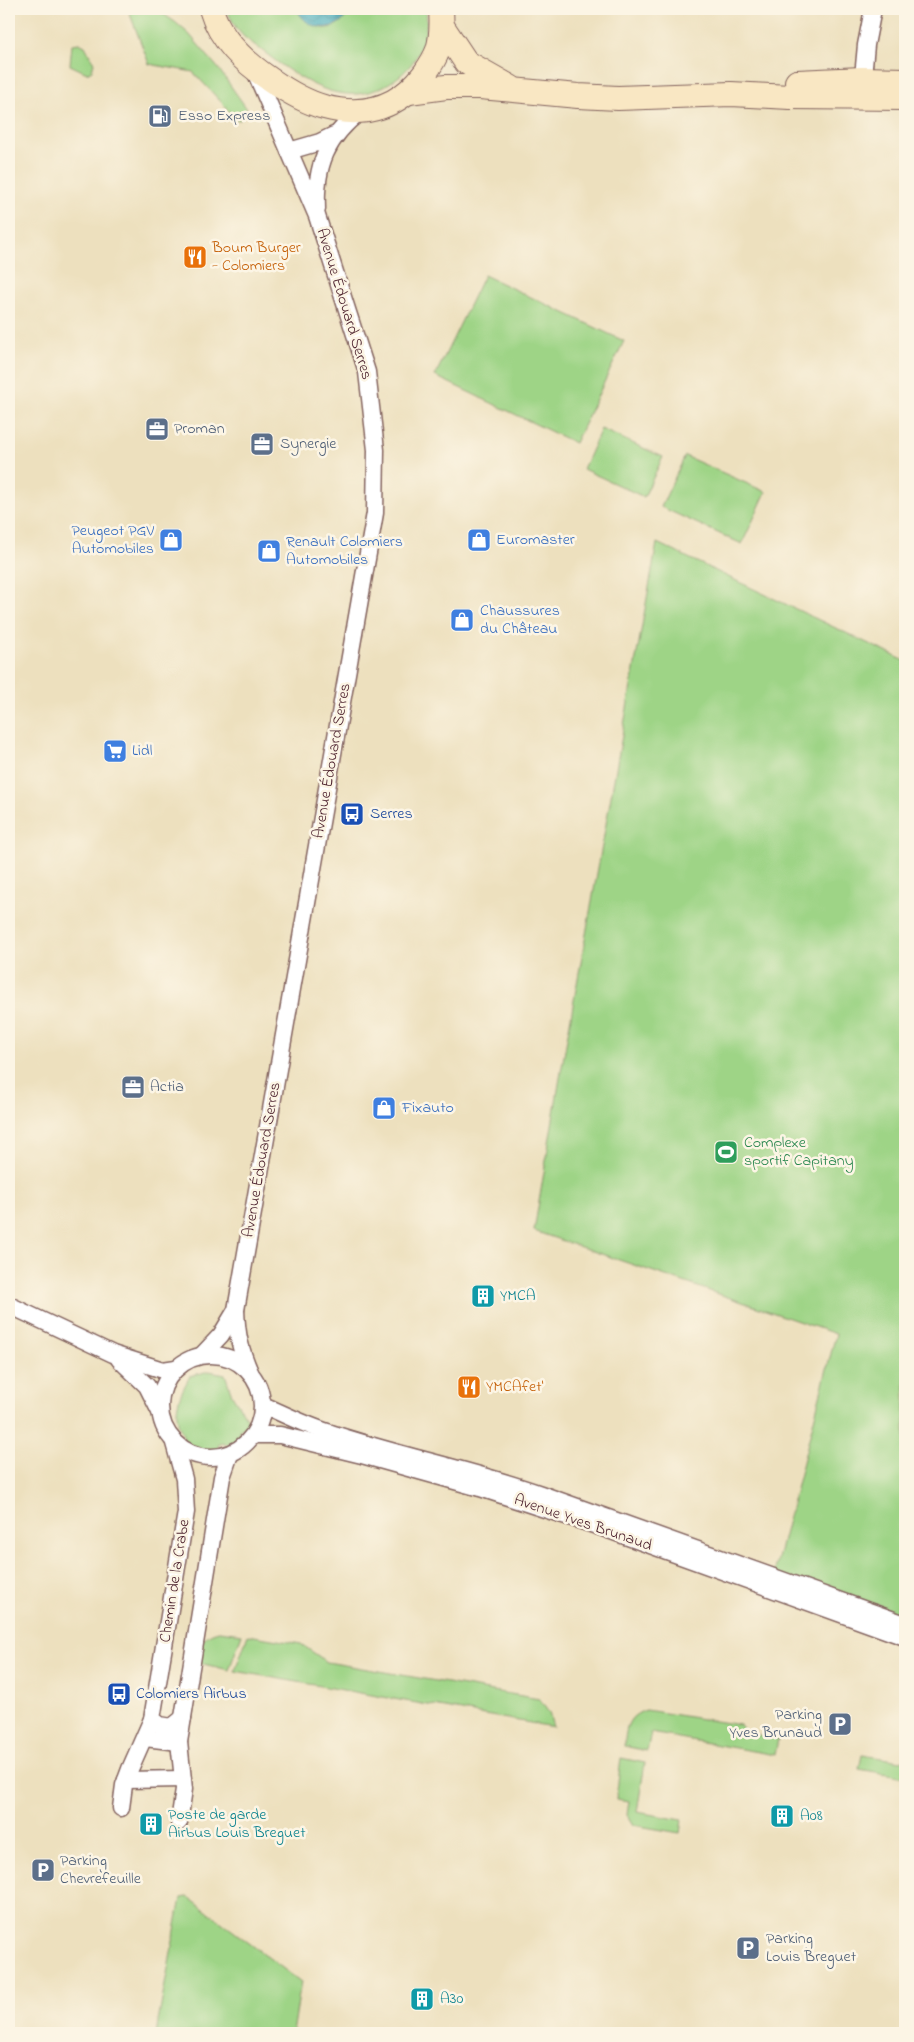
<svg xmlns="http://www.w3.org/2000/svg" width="914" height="2042" viewBox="0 0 914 2042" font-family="'Indie Flower',sans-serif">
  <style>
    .grass { fill: #9ed486; stroke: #747a58 }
    .water { fill: url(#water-waves); stroke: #446574 }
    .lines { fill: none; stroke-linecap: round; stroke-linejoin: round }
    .minor-casing { stroke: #83635e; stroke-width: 19 }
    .secondary-casing { stroke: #83635e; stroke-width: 26 }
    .minor { stroke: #fff; stroke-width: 16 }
    .secondary { stroke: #f9e7c3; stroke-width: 24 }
    .labels { text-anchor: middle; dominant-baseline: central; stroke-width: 5; stroke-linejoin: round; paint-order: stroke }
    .service-label { font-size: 16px; fill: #4e5e75; stroke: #fcf5e5; text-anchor: start }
    .food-label { font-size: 16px; fill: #c56008; stroke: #fcf5e5; text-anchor: start }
    .street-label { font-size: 16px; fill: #4a1f2b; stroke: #fcf5e5 }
    .shop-label { font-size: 16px; fill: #366cbe; stroke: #fcf5e5; text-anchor: start }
    .transit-label { font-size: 16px; fill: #164399; stroke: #fcf5e5; text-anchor: start }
    .leisure-label { font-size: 16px; fill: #27864d; stroke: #fcf5e5; text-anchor: start }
    .culture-label { font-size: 16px; fill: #0d838f; stroke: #fcf5e5; text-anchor: start }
  </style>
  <defs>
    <pattern id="water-waves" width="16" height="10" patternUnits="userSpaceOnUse" patternTransform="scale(1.25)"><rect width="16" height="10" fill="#3eabbd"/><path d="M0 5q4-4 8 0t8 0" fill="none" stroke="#368b9a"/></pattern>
  </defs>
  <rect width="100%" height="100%" fill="#fcf5e5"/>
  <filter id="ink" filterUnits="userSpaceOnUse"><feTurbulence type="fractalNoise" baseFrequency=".02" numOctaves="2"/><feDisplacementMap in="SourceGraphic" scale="10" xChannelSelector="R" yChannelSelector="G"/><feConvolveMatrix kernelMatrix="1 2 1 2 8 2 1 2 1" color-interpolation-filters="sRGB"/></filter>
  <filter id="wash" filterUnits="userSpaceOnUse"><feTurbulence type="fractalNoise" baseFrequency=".0096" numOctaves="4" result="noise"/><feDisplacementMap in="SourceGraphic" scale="20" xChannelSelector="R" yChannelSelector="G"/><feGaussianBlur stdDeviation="1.12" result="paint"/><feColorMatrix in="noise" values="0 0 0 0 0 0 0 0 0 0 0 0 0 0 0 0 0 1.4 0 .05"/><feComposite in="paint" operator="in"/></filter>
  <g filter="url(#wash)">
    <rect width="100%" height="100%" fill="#ede0be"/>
    <g class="grass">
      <polygon points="128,9 156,9 175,22 189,34 218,68 247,109 240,120 234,119 224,105 193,72 149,64"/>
      <path d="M226,9H297C300,15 302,17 308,20C312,23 317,27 322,28C334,30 347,18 351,9H426C429,34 421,57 402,74C343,123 292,72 244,37L236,28Z"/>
      <polygon points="79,43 85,46 94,63 92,70 87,73 70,65 72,44"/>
      <polygon points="484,275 624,341 575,443 435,376"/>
      <polygon points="601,429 663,457 644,497 583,469"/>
      <polygon points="685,456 766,492 742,544 661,507"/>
      <polygon points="657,543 905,661 905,1631 772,1582 836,1334 534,1231 561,1072"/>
      <path d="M209,1371L225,1374L232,1395L248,1420L246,1427L239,1430V1437L230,1445L220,1443L216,1450C203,1451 195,1448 184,1441C184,1434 179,1429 178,1422C174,1405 182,1391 190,1376Z"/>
      <path d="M219,1631L242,1634L229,1670L195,1662C199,1646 201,1635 219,1631Z"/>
      <polygon points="248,1635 301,1644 327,1662 539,1699 549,1713 553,1727 235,1671"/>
      <path d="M646,1710L740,1725L748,1733L778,1739L775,1755L651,1733L647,1751L624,1746C627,1727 626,1717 646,1710Z"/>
      <polygon points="862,1755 901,1761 905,1759 905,1777 859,1769"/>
      <polygon points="621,1758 645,1763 637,1812 682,1820 680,1833 633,1825 627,1815 629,1801 616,1799"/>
      <polygon points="188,1897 301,1982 293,2033 156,2033 181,1898"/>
    </g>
    <path class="water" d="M297,9H351C340,33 308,34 297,9Z"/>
  </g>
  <g filter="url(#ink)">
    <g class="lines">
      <g class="minor-casing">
        <g id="minor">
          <polyline points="862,88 866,45 873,9"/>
          <polyline points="289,151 320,142 334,135"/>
          <path d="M317,209C315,165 327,137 361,111"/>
          <polyline points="9,1305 113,1354 163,1370 176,1368"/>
          <circle cx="211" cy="1406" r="51"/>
          <polyline points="202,1355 221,1335 236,1310"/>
          <polyline points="119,1359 147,1386 160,1412"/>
          <path d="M250,1372C240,1349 237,1335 236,1310L367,559L375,513L376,450L367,372L317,216L254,69"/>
          <path d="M263,1405C286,1415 307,1426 331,1433C400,1456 472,1470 541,1494L905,1624"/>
          <polyline points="254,1435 280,1435 362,1455 480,1488 603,1528 905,1637"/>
          <polyline points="174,1443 184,1479 186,1512 152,1719 160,1725 172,1727 183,1718"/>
          <polyline points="145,1738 179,1742"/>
          <polyline points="126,1780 183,1779"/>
          <polyline points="121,1808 124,1785 130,1769 152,1719"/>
          <polyline points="179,1822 184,1789 179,1742 222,1477 230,1454"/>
        </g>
      </g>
      <g class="secondary-casing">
        <g id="secondary">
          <path d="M211,9C220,40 244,62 271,80C287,91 305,102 324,107C365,118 400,107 425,73C430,66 435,58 438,50C442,37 442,23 441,9"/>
          <polyline points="442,26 466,62 510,87"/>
          <polyline points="797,82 862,79 905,80"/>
          <polyline points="409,92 446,87 480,87 578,96 618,98 731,94 790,97 905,98"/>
        </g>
      </g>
      <use href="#minor" class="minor"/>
      <use href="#secondary" class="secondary"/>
    </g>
  </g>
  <defs>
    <g id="fuel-square" transform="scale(1.25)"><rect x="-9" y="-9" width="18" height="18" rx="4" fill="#5c6f8a" stroke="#fcf5e5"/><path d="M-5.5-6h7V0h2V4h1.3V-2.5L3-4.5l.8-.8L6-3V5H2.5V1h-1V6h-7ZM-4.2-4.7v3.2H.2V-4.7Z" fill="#fff"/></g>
    <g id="restaurant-square" transform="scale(1.25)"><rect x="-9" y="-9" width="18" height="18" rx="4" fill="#e8710a" stroke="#fcf5e5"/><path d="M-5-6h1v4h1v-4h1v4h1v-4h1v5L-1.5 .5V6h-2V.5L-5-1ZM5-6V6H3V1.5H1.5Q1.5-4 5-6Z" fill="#fff"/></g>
    <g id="office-square" transform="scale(1.25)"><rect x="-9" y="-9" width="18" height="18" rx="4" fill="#5c6f8a" stroke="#fcf5e5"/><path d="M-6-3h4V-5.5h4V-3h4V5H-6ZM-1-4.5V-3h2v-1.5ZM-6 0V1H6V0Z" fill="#fff"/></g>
    <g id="shop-square" transform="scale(1.25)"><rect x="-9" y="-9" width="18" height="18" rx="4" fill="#3f7fe0" stroke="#fcf5e5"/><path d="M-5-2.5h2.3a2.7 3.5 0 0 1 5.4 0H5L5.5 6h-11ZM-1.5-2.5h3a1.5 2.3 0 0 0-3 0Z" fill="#fff"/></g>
    <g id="supermarket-square" transform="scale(1.25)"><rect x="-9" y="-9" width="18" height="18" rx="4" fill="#3f7fe0" stroke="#fcf5e5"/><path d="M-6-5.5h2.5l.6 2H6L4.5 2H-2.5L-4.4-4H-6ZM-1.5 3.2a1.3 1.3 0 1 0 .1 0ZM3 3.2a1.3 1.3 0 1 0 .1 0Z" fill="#fff"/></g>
    <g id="bus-square" transform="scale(1.25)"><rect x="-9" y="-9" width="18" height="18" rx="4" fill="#1a4fb4" stroke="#fcf5e5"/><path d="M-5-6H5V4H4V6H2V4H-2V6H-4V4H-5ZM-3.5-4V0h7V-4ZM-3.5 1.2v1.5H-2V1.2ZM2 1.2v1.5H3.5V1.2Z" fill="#fff"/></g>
    <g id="stadium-square" transform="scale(1.25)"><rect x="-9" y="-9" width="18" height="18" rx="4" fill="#2e9e5b" stroke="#fcf5e5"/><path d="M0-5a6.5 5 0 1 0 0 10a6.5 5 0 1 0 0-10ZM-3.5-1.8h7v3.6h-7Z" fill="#fff"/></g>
    <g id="building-square" transform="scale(1.25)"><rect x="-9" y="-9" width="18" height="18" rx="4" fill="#0f9aa8" stroke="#fcf5e5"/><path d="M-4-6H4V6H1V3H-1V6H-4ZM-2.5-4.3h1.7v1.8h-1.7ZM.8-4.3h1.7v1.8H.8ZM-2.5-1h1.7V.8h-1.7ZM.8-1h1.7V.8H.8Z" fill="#fff"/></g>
    <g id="parking-square" transform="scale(1.25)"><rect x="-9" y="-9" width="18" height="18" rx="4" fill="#5c6f8a" stroke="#fcf5e5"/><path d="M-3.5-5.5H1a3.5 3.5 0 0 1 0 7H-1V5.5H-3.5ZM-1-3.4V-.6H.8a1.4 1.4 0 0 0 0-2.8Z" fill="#fff"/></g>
  </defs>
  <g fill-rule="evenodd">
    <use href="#fuel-square" x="160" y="116"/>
    <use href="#restaurant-square" x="195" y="257"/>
    <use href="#office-square" x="157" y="429"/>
    <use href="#office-square" x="262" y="444"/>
    <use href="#shop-square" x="171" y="540"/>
    <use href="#shop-square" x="479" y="540"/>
    <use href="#shop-square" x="269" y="551"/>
    <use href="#shop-square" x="462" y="620"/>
    <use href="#supermarket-square" x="115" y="751"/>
    <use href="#bus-square" x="352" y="814"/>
    <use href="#office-square" x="133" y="1087"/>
    <use href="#shop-square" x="384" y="1108"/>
    <use href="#stadium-square" x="726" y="1152"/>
    <use href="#building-square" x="483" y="1296"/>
    <use href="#restaurant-square" x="469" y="1387"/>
    <use href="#bus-square" x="119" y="1694"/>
    <use href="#parking-square" x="840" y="1724"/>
    <use href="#building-square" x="782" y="1816"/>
    <use href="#building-square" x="151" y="1824"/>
    <use href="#parking-square" x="43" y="1870"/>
    <use href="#parking-square" x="748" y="1948"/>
    <use href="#building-square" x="422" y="1999"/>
  </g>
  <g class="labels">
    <g class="service-label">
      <text x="178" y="116">Esso Express</text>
      <text x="174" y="429">Proman</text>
      <text x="280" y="444">Synergie</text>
      <text x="150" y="1087">Actia</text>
      <text x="822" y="1715" text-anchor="end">Parking<tspan x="822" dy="18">Yves Brunaud</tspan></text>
      <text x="60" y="1861">Parking<tspan x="60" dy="18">Chevrefeuille</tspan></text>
      <text x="766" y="1939">Parking<tspan x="766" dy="18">Louis Breguet</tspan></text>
    </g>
    <g class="food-label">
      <text x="212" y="248">Boum Burger<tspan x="212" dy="18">- Colomiers</tspan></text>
      <text x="486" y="1387">YMCAfet'</text>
    </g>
    <g class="street-label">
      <text transform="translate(344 304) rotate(73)">Avenue Édouard Serres</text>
      <text transform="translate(332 761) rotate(-80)">Avenue Édouard Serres</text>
      <text transform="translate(262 1160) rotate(-80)">Avenue Édouard Serres</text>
      <text transform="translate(583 1523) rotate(19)">Avenue Yves Brunaud</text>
      <text transform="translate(175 1581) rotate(-81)">Chemin de la Crabe</text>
    </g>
    <g class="shop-label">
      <text x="154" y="531" text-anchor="end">Peugeot PGV<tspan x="154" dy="18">Automobiles</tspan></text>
      <text x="496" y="540">Euromaster</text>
      <text x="286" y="542">Renault Colomiers<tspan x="286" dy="18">Automobiles</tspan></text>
      <text x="480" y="611">Chaussures<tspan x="480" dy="18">du Château</tspan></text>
      <text x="132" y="751">Lidl</text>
      <text x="402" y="1108">Fixauto</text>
    </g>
    <g class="transit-label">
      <text x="370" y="814">Serres</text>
      <text x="136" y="1694">Colomiers Airbus</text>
    </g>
    <g class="leisure-label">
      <text x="744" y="1143">Complexe<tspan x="744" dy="18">sportif Capitany</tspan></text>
    </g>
    <g class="culture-label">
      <text x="500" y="1296">YMCA</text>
      <text x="168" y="1815">Poste de garde<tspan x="168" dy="18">Airbus Louis Breguet</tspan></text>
      <text x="800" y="1816">A08</text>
      <text x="440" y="1999">A30</text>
    </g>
  </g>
  <rect width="914" height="2042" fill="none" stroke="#fcf5e5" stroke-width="30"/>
</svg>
